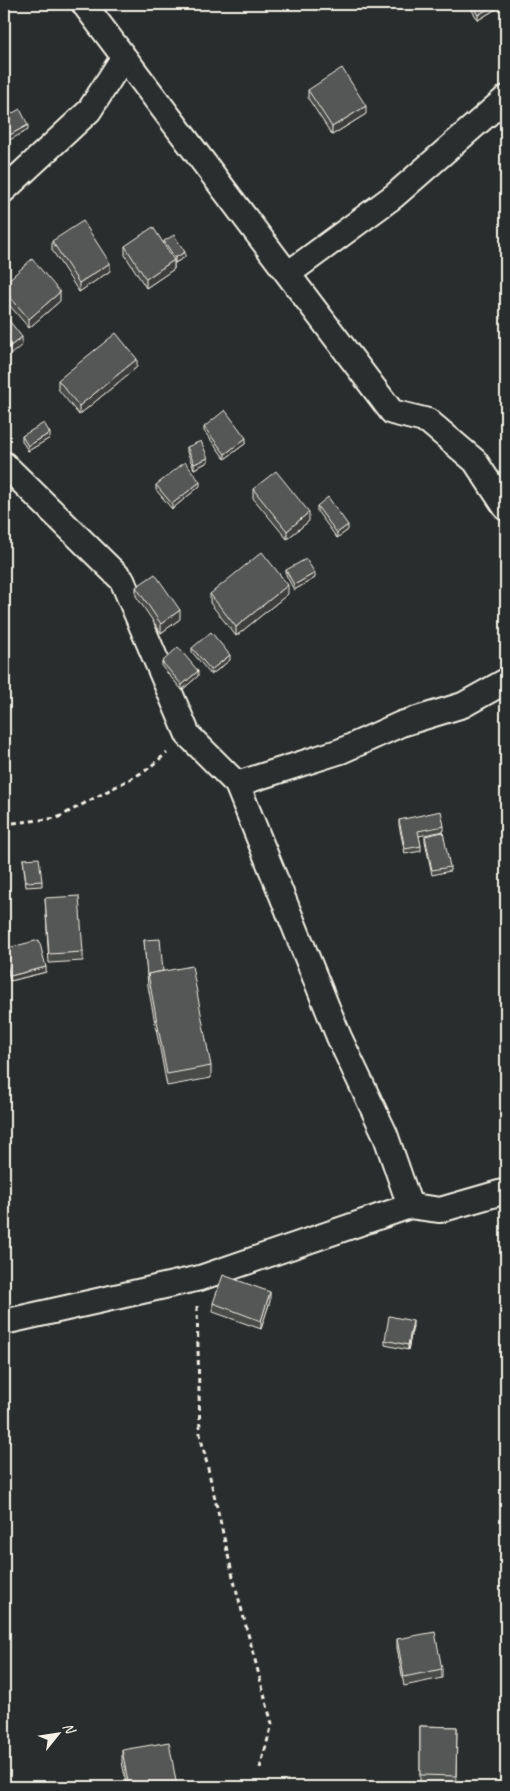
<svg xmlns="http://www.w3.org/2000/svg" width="510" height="1791" viewBox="0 0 510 1791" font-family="Caveat,sans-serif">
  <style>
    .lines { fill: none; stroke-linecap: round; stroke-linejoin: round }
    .street-casing { stroke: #f4f1e8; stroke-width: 28 }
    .path { stroke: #f4f1e8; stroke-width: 3; stroke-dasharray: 5 4; stroke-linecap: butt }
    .street { stroke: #2a2d2e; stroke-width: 24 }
    .wall { fill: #494b4a; stroke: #f4f1e8 }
    .shaded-wall { fill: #3c3d3c; stroke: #f4f1e8 }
    .building { fill: #555756; stroke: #f4f1e8 }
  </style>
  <rect width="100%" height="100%" fill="#2a2d2e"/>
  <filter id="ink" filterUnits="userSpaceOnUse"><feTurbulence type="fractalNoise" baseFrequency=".02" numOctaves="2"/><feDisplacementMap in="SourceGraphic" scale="10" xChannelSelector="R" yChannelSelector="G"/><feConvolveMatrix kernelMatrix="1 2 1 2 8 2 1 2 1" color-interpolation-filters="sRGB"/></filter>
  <g filter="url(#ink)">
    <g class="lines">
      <g class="street-casing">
        <g id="street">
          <polyline points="84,4 392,412 428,421 475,461 506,508"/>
          <polyline points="4,190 89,111 123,58"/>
          <polyline points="289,273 394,196 506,98"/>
          <polyline points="4,464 122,580 188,735 237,784 339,1037 385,1134 410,1206"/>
          <polyline points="237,784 341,751 401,724 463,705 506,681"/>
          <polyline points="4,1322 200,1278 410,1206 440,1210 506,1191"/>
        </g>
      </g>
      <g class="path">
        <polyline points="4,824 57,818 145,771 167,753"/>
        <polyline points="197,1306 200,1434 234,1581 272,1724 260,1768"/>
      </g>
      <use href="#street" class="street"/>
    </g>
    <g class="wall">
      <polygon points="468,4 496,4 496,9 478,20"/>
      <polygon points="308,90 366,114 332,135 308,98"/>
      <polygon points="52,241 110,271 79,292 52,250"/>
      <polygon points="164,241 185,257 175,263 174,262 174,269 146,288 125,255 125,246 164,244"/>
      <polygon points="4,284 60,301 29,328 4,299"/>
      <polygon points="137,367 79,415 58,389 58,380"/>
      <polygon points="204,427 246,443 225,459 204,431"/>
      <polygon points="22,436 50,438 28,451 22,441"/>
      <polygon points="187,447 208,462 194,469 187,452"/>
      <polygon points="156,485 200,486 172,509 156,490"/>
      <polygon points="253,489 309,521 287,539 253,498"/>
      <polygon points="317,506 348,530 337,538 317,511"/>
      <polygon points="286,570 315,578 294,590 286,575"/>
      <polygon points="136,587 180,619 161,633 136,596"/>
      <polygon points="210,594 288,594 236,636 210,603"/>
      <polygon points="192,648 230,660 211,675 192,652"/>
      <polygon points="162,662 198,676 182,690 162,667"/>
      <polygon points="399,820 444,826 444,831 419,836 421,846 421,851 405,854 399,825"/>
      <polygon points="425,836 450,867 450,871 432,875 425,841"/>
      <polygon points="23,859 42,881 42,886 26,887"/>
      <polygon points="45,898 83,952 83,961 49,963"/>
      <polygon points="144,940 163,971 211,1066 211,1078 167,1086 148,986"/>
      <polygon points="4,949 46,972 10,981 4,957"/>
      <polygon points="270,1301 261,1329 213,1312 213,1303"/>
      <polygon points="413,1326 408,1350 385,1345 385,1340"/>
      <polygon points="397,1639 442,1669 442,1678 404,1686 397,1648"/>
      <polygon points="420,1726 457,1727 456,1785 420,1784"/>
      <polygon points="122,1750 177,1787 127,1787 122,1762"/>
    </g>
    <g class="shaded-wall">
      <polygon points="496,4 496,9 478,20 478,15"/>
      <polygon points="366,106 366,114 332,135 332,127"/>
      <polygon points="28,125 28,130 4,143 4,138"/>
      <polygon points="185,252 185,257 175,263 175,258"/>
      <polygon points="174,260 174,269 146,288 146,279"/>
      <polygon points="110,263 110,271 79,292 79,283"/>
      <polygon points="60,292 60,301 29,328 29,319"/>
      <polygon points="22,337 22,345 4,360 4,351"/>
      <polygon points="137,359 137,367 79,415 79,406"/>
      <polygon points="50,433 50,438 28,451 28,446"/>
      <polygon points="246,438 246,443 225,459 225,454"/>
      <polygon points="208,458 208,462 194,469 194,464"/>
      <polygon points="200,482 200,486 172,509 172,504"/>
      <polygon points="309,512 309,521 287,539 287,531"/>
      <polygon points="348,525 348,530 337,538 337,533"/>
      <polygon points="315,573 315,578 294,590 294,585"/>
      <polygon points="288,585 288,594 236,636 236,627"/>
      <polygon points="180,610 180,619 161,633 161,624"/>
      <polygon points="230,655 230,660 211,675 211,670"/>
      <polygon points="198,671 198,676 182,690 182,685"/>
      <polygon points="46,967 46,972 10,981 10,976"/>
      <polygon points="270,1292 270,1301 261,1329 261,1321"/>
      <polygon points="413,1321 413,1326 408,1350 408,1345"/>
    </g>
    <g class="building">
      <polygon points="471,4 496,4 478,15"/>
      <polygon points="342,68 366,106 332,127 308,90"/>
      <polygon points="20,109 28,125 4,138 4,118"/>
      <polygon points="83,221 110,263 79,283 52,241"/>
      <polygon points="153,227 174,260 146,279 125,246"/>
      <polygon points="174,235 185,252 175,258 164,241"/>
      <polygon points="32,259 60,292 29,319 4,290 4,284"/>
      <polygon points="4,314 22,337 4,351"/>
      <polygon points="116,333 137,359 79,406 58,380"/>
      <polygon points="225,410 246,438 225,454 204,427"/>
      <polygon points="44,423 50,433 28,446 22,436"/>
      <polygon points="201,441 208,458 194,464 187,447"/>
      <polygon points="185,462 200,482 172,504 156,485"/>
      <polygon points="276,471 309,512 287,531 253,489"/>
      <polygon points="328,497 348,525 337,533 317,506"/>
      <polygon points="262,552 288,585 236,627 210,594"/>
      <polygon points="306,559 315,573 294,585 286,570"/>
      <polygon points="155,574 180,610 161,624 136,587"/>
      <polygon points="211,632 230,655 211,670 192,648"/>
      <polygon points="178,647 198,671 182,685 162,662"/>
      <polygon points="441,811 444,826 418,831 421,846 405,849 399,820"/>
      <polygon points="443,832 450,867 432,870 425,836"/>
      <polygon points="39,858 42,881 26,882 23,859"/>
      <polygon points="79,896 83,952 49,954 45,898"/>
      <polygon points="160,939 163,971 148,974 148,976 147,976 144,940"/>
      <polygon points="39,940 46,967 10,976 4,952 4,949"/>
      <polygon points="192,966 211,1066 167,1074 148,974"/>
      <polygon points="223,1275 270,1292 261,1321 213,1303"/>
      <polygon points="389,1316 413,1321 408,1345 385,1340"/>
      <polygon points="435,1632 442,1669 404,1677 397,1639"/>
      <polygon points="420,1726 457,1727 456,1776 420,1775"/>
      <polygon points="169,1742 177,1787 129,1787 122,1750"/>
    </g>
  </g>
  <rect width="510" height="1791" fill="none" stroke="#2a2d2e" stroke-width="20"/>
  <rect x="10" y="10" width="490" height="1771" fill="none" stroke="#f4f1e8" stroke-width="2" filter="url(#ink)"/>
  <g transform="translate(58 1734) rotate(60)" stroke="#2a2d2e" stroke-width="4" paint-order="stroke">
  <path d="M0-4L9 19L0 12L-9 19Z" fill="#f4f1e8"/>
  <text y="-8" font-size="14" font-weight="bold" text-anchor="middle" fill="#f4f1e8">N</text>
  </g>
</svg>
